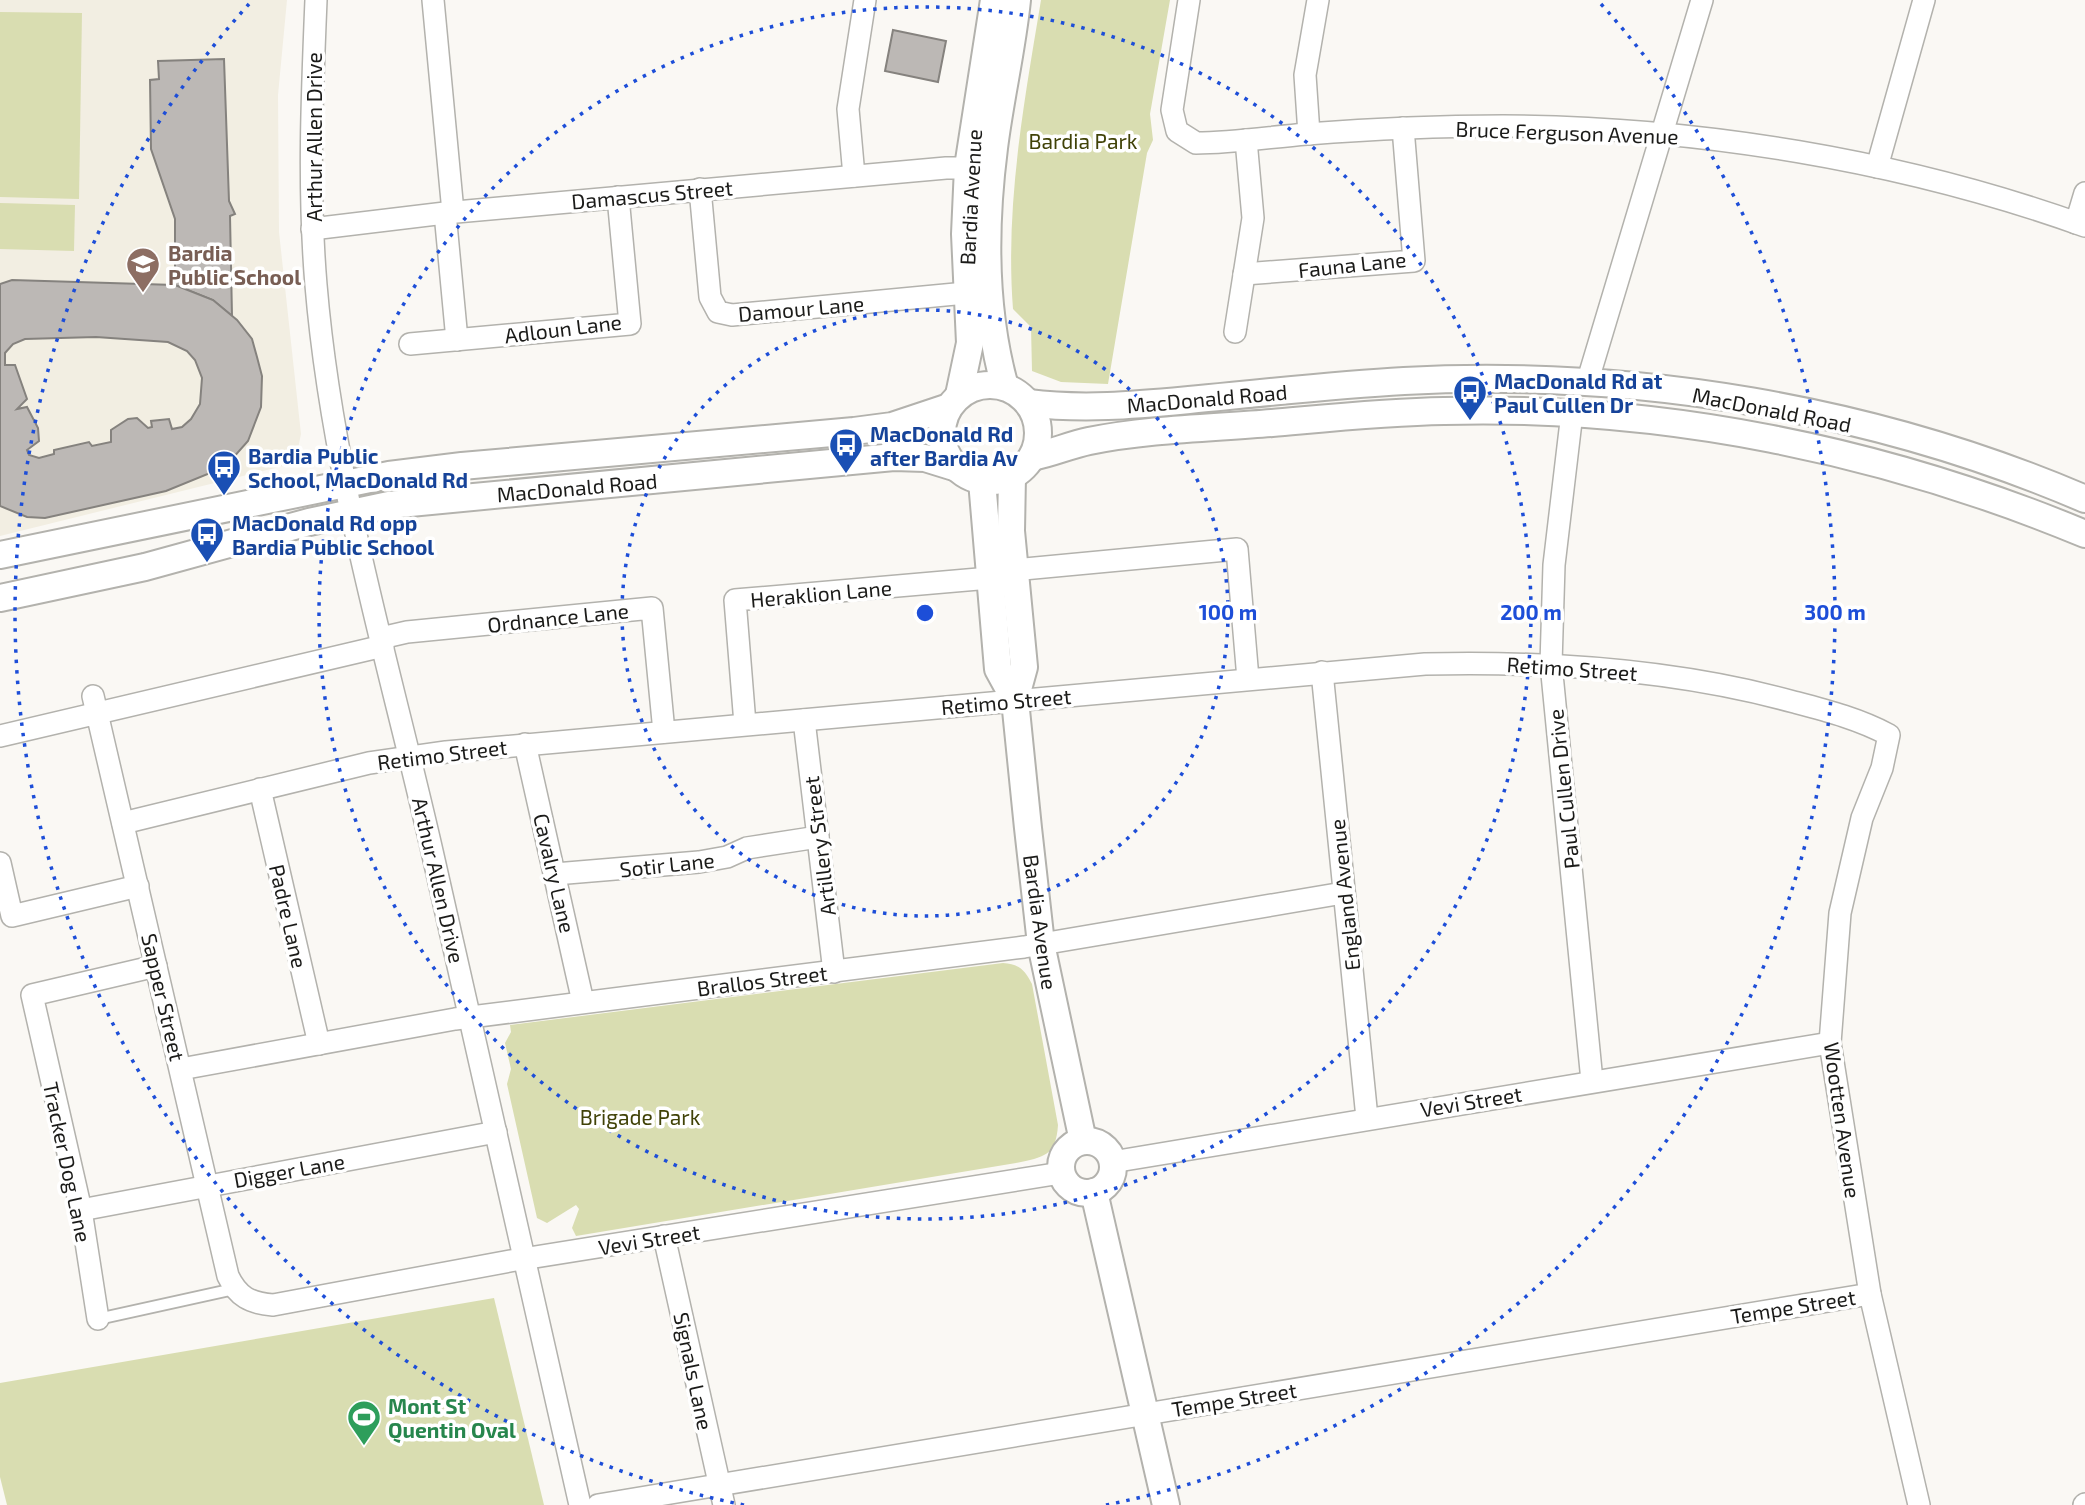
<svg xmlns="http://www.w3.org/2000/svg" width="2085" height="1505" viewBox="0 0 2085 1505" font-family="'Exo 2',sans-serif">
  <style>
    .built { fill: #f2eee2 }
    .green { fill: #d9ddb1 }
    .building { fill: #bcb8b5; stroke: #85827e; stroke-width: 2; fill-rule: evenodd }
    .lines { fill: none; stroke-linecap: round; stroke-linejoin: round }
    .service-casing { stroke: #b3b2ad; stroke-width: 14 }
    .minor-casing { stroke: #b3b2ad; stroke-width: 24 }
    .tertiary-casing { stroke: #b3b2ad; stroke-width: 30 }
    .service { stroke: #fff; stroke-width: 10 }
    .minor { stroke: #fff; stroke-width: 21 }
    .tertiary { stroke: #fff; stroke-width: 26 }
    .ring { fill: none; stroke: #1d4ed8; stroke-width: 3.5; stroke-dasharray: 3.5 7 }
    .labels { text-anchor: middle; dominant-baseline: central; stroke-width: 7; stroke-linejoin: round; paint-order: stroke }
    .street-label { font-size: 21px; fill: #1b1b19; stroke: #fff }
    .park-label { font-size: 21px; fill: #404207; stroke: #fff }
    .education-label { font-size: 21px; font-weight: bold; fill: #785e54; stroke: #fff; text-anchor: start }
    .transit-label { font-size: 21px; font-weight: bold; fill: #164399; stroke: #fff; text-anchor: start }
    .leisure-label { font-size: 21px; font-weight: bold; fill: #27864d; stroke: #fff; text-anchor: start }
    .centre { fill: #1d4ed8; stroke: #fff; stroke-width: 3.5 }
    .ring-label { font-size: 21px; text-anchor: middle; font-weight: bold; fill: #1d4ed8; stroke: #fff; stroke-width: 7; stroke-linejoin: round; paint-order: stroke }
  </style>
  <rect width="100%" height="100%" fill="#faf8f4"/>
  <polygon class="built" points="0,0 287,0 278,95 279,232 301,434 295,463 0,536"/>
  <g class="green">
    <path d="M1041,0H1170L1150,114L1153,140L1147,153L1108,384L1061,382L1032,371L1031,327L1013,309C1005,205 1024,103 1041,0Z"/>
    <polygon points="0,12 82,13 79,199 0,197"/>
    <polygon points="0,203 75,205 74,251 0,249"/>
    <path d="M1003,963C1019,964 1025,970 1032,984L1058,1125C1056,1156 1044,1157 1016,1163L576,1236L572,1228L579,1209L576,1205L547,1223L537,1218L507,1084L511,1069L505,1043L511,1032L510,1025Z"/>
    <polygon points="494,1298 544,1505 7,1505 0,1477 0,1383"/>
  </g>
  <g class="building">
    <polygon points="893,30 946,41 938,82 885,71"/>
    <polygon points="224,59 229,201 235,214 230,216 232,316 213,300 175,285 175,219 151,149 150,80 159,79 158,61"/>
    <path d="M12,280L175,285L213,300L237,320L252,339L257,357L262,376L261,407L248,441L225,467L166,491L45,518L27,517L0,506V284ZM96,337L168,342L187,351L195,360L202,378L200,404L191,419L182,427L172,429L169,419L151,421L152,427L148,428L137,418L128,419L111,430V442L92,446L89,442L54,450V454L39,458L29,455L27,450L39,441L38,428L27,407L17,409L27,399L15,365H5V353L13,344L25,339Z"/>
  </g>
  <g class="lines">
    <g class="service-casing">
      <polyline id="service" points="98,1319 234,1289"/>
    </g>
    <g class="minor-casing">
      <g id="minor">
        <path d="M316,0C312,95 308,190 316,285C332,477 389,663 432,851C482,1069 530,1287 580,1505"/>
        <polyline points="433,0 453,212"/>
        <path d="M1189,0L1172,110L1177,131L1196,143C1233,143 1270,137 1307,134C1372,129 1437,126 1503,126C1698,127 1901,160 2085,226"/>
        <polyline points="1309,134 1305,75 1318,0"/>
        <polyline points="1877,167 1924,0"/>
        <polyline points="854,176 848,109 865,0"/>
        <polyline points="700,189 710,297 718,312 732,315 966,293"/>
        <polyline points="445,213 457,340"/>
        <polyline points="2076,223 2085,193"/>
        <polyline points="312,229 445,213 946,168 982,168"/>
        <polyline points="1244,274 1414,261 1403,128"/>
        <polyline points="1235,332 1253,218 1246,140"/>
        <polyline points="410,344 630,324 618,197"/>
        <polyline points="1587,383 1702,0"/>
        <polyline points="1572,413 1554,565 1551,664 1592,1081"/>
        <polyline points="1014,570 1237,549 1248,679"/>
        <polyline points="381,638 407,632 652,608 664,732"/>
        <polyline points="1322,672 1367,1118"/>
        <path d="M93,696L228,1276C238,1297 250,1303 273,1305L510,1261L1061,1173"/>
        <polyline points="804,720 834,972"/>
        <polyline points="745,724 735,600 990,578"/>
        <polyline points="0,736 383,646"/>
        <polyline points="525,744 583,1002"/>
        <polyline points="260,789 319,1044"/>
        <path d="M123,823L369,763L446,752L1425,664C1549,661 1674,669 1794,702C1828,711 1859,719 1889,735L1882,768L1862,818L1840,913L1830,1043L1870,1294L1919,1505"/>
        <polyline points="0,863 12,916 138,886"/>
        <polyline points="555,874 699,862 727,857 747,848 818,837"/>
        <polyline points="181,1069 455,1019 1024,947 1343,893"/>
        <polyline points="1112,1162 1830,1043"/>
        <polyline points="81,1210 496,1132"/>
        <polyline points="664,1236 724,1505"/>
        <polyline points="98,1319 81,1210 32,995 156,966"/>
        <polyline points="598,1505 1870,1294"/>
        <polyline points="2084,1505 2085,1504"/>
      </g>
    </g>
    <g class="tertiary-casing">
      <g id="tertiary">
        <circle cx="990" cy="433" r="48"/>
        <path d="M1005,387C984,312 984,226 994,148C1000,99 1012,50 1017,0"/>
        <polyline points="959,395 970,343 965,234 968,167 994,0"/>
        <path d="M1028,403C1083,410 1135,405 1189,400C1261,393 1333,385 1404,381C1635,369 1873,408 2085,499"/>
        <path d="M1032,457C1052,453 1070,445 1089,441C1148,429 1212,428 1272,423C1329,418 1386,412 1444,411C1663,405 1883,450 2085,534"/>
        <polyline points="1012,476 1011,531 1024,667 1015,700 1028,828 1041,944 1083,1141"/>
        <polyline points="982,481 998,669 1015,700"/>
        <polyline points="0,555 389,475 462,466 854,431 892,426 949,407"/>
        <polyline points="0,598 145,567 309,522 389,505 894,457 925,458 954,467"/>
        <circle cx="1087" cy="1167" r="26"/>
        <polyline points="1094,1192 1166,1505"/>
      </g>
    </g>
    <use href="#service" class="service"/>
    <use href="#minor" class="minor"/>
    <use href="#tertiary" class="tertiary"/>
  </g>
  <g class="ring">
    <circle cx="925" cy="613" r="303"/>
    <circle cx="925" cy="613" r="606"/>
    <path d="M744 1505A910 910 0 0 1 249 4M1601 4A910 910 0 0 1 1106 1505"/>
  </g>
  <defs>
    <g id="school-pin" transform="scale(1.75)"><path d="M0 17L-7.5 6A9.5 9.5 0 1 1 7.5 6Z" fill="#8d6e63" stroke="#fff"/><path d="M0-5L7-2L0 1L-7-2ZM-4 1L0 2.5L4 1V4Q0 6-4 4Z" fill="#fff"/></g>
    <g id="bus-pin" transform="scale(1.75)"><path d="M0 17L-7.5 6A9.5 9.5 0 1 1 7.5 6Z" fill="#1a4fb4" stroke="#fff"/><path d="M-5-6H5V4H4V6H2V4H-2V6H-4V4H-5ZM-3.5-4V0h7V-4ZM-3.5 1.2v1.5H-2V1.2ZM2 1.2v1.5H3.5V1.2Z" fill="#fff"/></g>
    <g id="stadium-pin" transform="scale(1.75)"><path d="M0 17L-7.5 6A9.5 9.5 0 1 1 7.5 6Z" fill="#2e9e5b" stroke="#fff"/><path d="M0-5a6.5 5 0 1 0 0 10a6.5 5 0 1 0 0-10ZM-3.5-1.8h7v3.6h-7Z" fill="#fff"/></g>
  </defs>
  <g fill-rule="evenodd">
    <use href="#school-pin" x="143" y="264"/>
    <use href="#bus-pin" x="1470" y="392"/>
    <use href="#bus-pin" x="846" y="445"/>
    <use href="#bus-pin" x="224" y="467"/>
    <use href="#bus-pin" x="207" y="534"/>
    <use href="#stadium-pin" x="364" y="1417"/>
  </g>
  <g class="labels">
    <g class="street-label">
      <text transform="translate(1567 132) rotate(2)">Bruce Ferguson Avenue</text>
      <text transform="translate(313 137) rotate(-90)">Arthur Allen Drive</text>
      <text transform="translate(652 194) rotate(-5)">Damascus Street</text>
      <text transform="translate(970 197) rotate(-87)">Bardia Avenue</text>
      <text transform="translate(1352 264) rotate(-6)">Fauna Lane</text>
      <text transform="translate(801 308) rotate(-5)">Damour Lane</text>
      <text transform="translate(563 328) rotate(-7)">Adloun Lane</text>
      <text transform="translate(1207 398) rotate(-5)">MacDonald Road</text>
      <text transform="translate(1772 409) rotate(11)">MacDonald Road</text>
      <text transform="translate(577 487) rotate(-5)">MacDonald Road</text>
      <text transform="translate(821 593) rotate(-5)">Heraklion Lane</text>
      <text transform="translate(558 617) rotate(-6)">Ordnance Lane</text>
      <text transform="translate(1572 668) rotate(4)">Retimo Street</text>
      <text transform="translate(1006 701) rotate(-5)">Retimo Street</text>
      <text transform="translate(442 754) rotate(-7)">Retimo Street</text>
      <text transform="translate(1563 789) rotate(-96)">Paul Cullen Drive</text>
      <text transform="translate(819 846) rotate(-97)">Artillery Street</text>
      <text transform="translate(667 864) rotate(-6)">Sotir Lane</text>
      <text transform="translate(555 873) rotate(77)">Cavalry Lane</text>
      <text transform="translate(439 880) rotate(77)">Arthur Allen Drive</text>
      <text transform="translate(1344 895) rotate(-96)">England Avenue</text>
      <text transform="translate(289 916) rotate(77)">Padre Lane</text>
      <text transform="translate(1041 922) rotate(82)">Bardia Avenue</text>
      <text transform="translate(762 980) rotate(-7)">Brallos Street</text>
      <text transform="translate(164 997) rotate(77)">Sapper Street</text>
      <text transform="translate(1471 1101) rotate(-9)">Vevi Street</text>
      <text transform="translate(1843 1120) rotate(82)">Wootten Avenue</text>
      <text transform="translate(68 1162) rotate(78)">Tracker Dog Lane</text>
      <text transform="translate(289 1170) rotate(-10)">Digger Lane</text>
      <text transform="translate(649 1239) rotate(-9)">Vevi Street</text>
      <text transform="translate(1793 1306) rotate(-9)">Tempe Street</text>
      <text transform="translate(694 1371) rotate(78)">Signals Lane</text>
      <text transform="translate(1234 1399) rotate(-9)">Tempe Street</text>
    </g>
    <g class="park-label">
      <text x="1083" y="140">Bardia Park</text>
      <text x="640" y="1116">Brigade Park</text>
    </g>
    <g class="education-label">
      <text x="168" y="252">Bardia<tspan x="168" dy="24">Public School</tspan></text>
    </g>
    <g class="transit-label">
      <text x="1494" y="380">MacDonald Rd at<tspan x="1494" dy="24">Paul Cullen Dr</tspan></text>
      <text x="870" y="433">MacDonald Rd<tspan x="870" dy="24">after Bardia Av</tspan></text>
      <text x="248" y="455">Bardia Public<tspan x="248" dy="24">School, MacDonald Rd</tspan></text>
      <text x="232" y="522">MacDonald Rd opp<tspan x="232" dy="24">Bardia Public School</tspan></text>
    </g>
    <g class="leisure-label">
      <text x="388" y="1405">Mont St<tspan x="388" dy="24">Quentin Oval</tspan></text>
    </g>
  </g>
  <circle cx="925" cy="613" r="10" class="centre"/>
  <g class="ring-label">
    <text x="1228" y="620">100 m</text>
    <text x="1531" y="620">200 m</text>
    <text x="1835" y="620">300 m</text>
  </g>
</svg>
